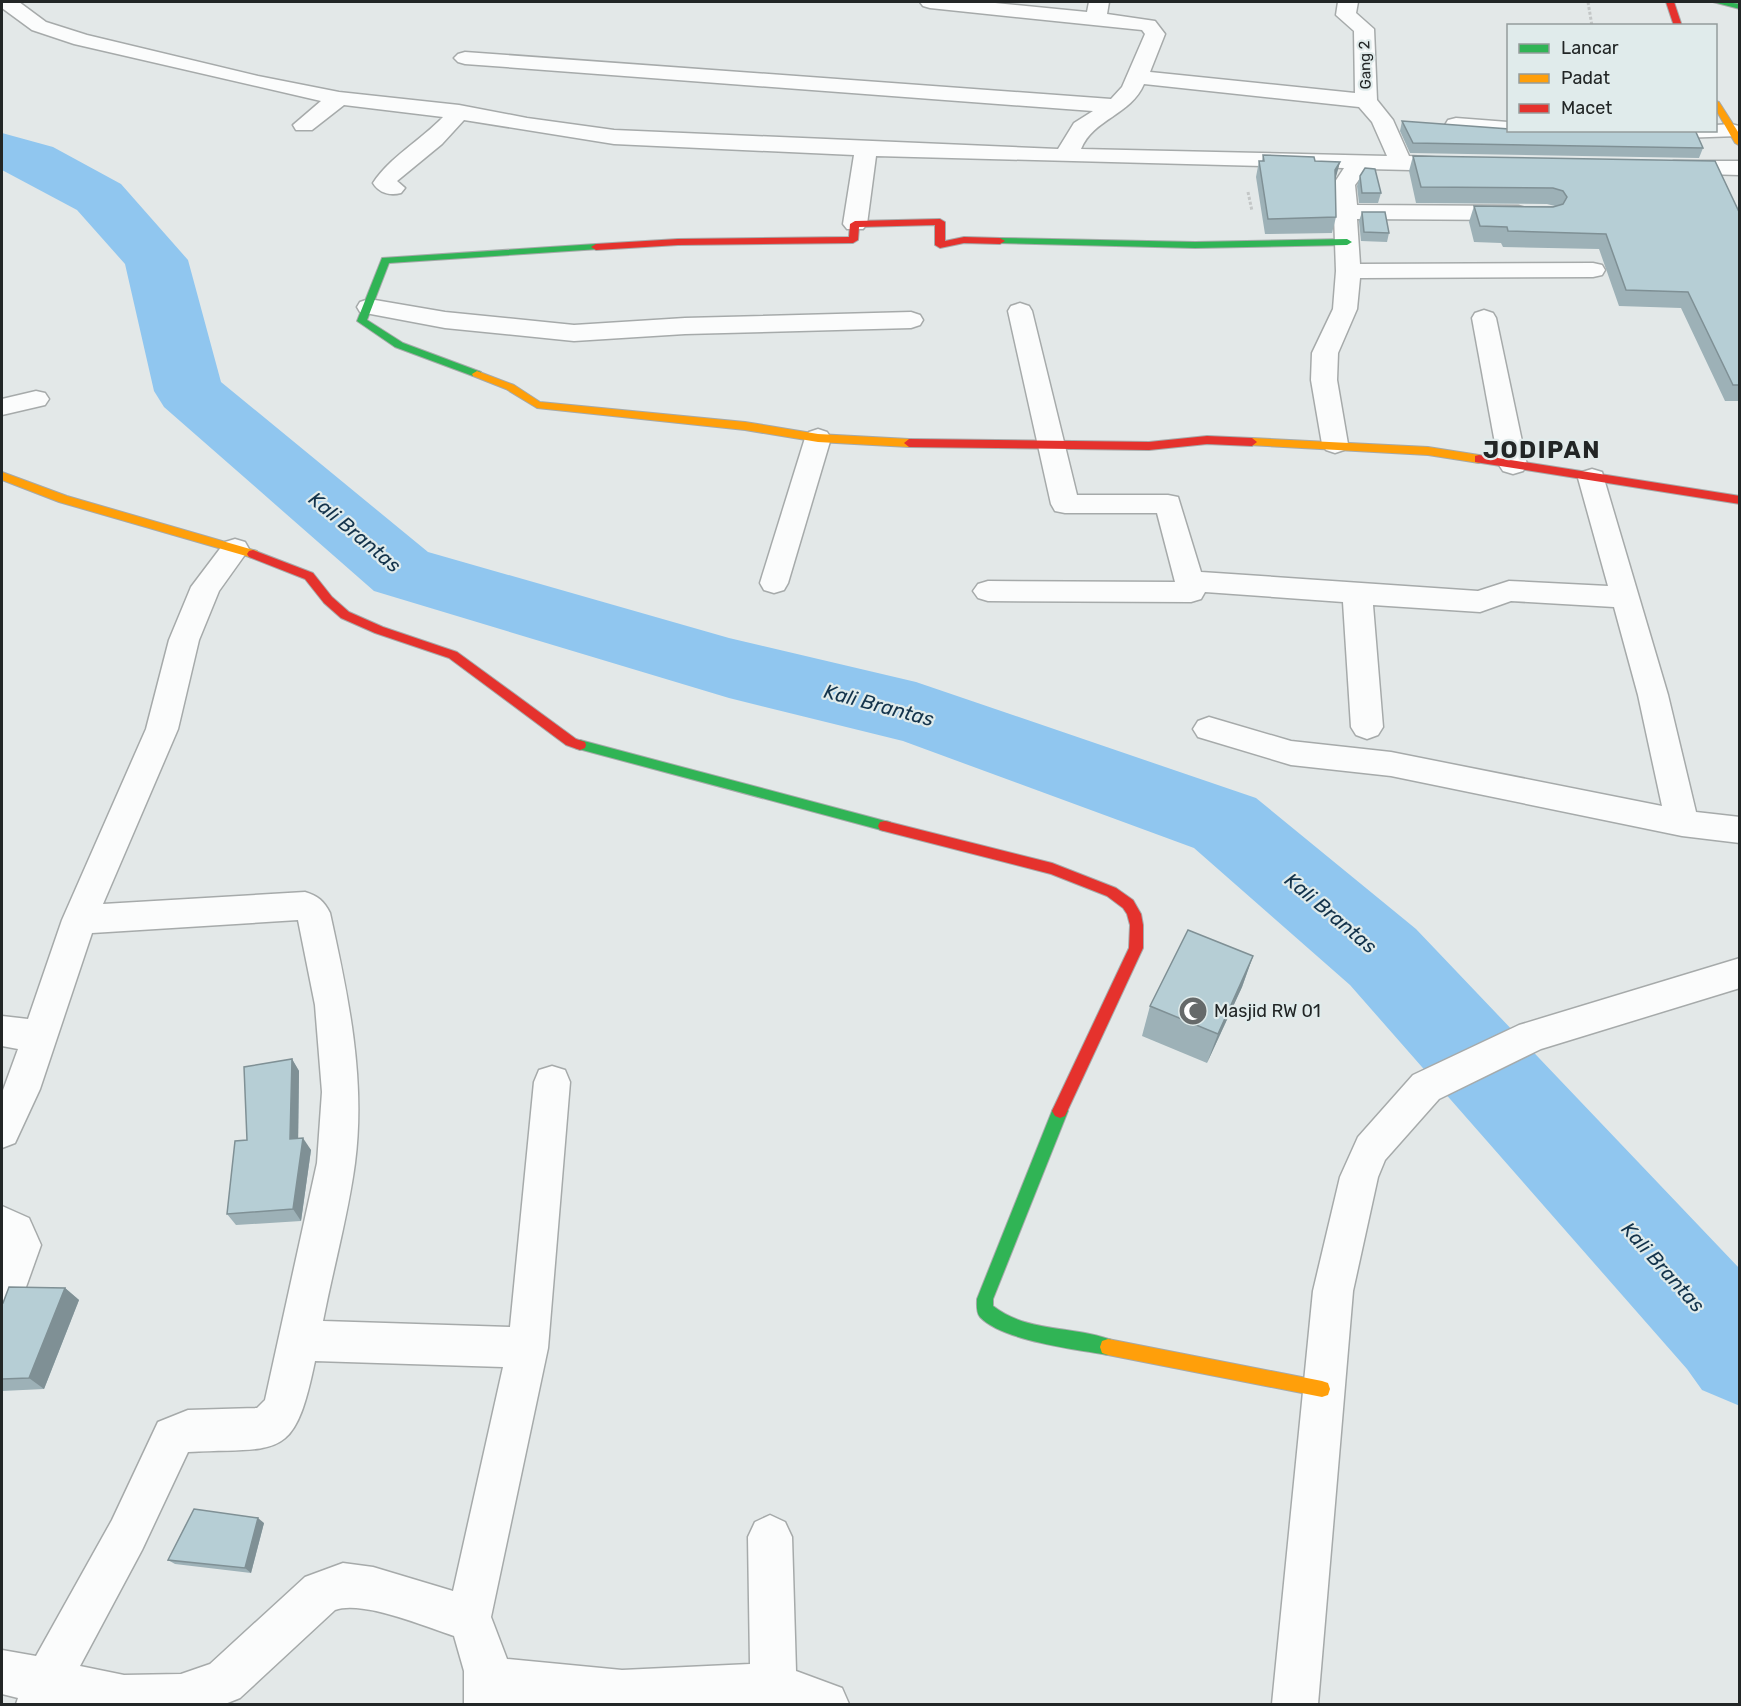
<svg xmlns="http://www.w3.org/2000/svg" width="1741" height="1706" viewBox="0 0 1741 1706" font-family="Rubik,sans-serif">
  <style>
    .water { fill: #90c6ef }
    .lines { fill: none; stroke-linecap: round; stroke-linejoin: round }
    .river { fill: #90c6ef; fill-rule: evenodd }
    .street-casing { stroke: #a6aaaa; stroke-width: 3 }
    .fast-casing { stroke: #a6aaaa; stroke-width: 2 }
    .slow-casing { stroke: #a6aaaa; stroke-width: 2 }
    .jam-casing { stroke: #a6aaaa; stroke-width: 2 }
    .path { stroke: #c4c7c7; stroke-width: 3; stroke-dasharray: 3 2; stroke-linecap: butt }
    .street { fill: #fbfcfc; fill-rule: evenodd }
    .fast { fill: #30b455; fill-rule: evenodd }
    .slow { fill: #ff9f0a; fill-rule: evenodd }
    .jam { fill: #e5322d; fill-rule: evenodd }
    .wall { fill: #9db1b7 }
    .shaded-wall { fill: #7f9095 }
    .building { fill: #b6ced5; stroke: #7f9095; stroke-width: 1.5 }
    .labels { text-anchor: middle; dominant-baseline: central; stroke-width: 4.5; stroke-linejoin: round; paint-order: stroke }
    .far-street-label { font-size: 15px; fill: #222626; stroke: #e0ebeb }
    .poi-label { font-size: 18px; fill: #222626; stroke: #e0ebeb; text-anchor: start }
    .water-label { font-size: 20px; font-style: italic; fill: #13334b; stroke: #e0ebeb }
    .district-label { font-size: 24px; font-weight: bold; letter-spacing: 1.5px; fill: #222626; stroke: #e0ebeb }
  </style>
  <rect width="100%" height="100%" fill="#e3e8e8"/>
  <polygon class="water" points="2,137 24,146 3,164 2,164"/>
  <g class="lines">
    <polygon class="river" points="2,133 53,147 121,184 188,260 221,382 428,552 729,638 916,682 1256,798 1416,929 1740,1269 1740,1406 1702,1390 1687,1369 1350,985 1194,848 903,741 729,698 374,591 164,407 154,391 125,264 77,210 2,170"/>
    <g class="street-casing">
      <g id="street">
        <path d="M2,2H19L46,22L87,35L258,76L339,92L459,105L527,118L614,130L1058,149L1074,123L1093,111L465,64L458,62L454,58L458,54L465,52L1111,99L1122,87L1145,34L1142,30L930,8L923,6L920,2H985L1087,12L1089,2H1109L1107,14L1155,21L1165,34L1150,72L1355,93L1354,31L1336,15L1338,2H1358L1356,13L1374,29L1377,100L1393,120L1409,156L1462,159L1465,164L1462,169L1454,171L1367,169L1355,185L1357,205L1518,206L1526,208L1530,213L1526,218L1518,220L1357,219L1360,264L1593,263L1602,265L1605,270L1602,275L1593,277L1360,278L1357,309L1338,353L1337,380L1348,444L1344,450L1335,453L1326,450L1322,444L1311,380L1312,353L1333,309L1336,271L1333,185L1344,168L876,156L867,224L863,229H847L843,224L854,155L614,144L464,120L442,144L397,181L405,188L401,193C390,196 379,193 373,183C390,157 421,140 443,117L344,105L312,130H296L293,125L321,101L74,44L32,30L2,8ZM1144,84L1359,107L1372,122L1387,156L1081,149C1093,119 1131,115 1144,84Z"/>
        <polygon points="1456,118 1508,122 1508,130 1518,130 1508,136 1448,130 1445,125 1448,120"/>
        <polygon points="1731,124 1739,126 1739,136 1650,139 1642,137 1639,132 1716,130 1716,125"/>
        <polygon points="1674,161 1740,161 1740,175 1666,173 1663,168 1666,163"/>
        <polygon points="369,299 445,312 574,325 685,318 911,312 920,315 923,320 920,325 911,328 685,334 574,341 445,328 360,312 357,307 360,302"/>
        <polygon points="1020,303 1029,306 1032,311 1077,495 1168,495 1178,497 1201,572 1478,591 1509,581 1608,586 1578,478 1582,472 1592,469 1602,472 1668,695 1696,812 1740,817 1740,843 1682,836 1391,776 1291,765 1198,737 1193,729 1198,721 1209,717 1291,741 1391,752 1662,806 1638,695 1614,607 1511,601 1480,612 1373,605 1383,727 1378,735 1367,739 1356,735 1351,727 1343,602 1205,592 1201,599 1191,602 988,601 978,598 973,591 978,584 988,581 1175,582 1157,513 1065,513 1055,511 1051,504 1008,311 1011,306"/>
        <polygon points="1484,310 1493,313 1496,318 1527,465 1523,471 1513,474 1503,471 1499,465 1472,318 1475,313"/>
        <polygon points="36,391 45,393 49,399 45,405 2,415 2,399"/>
        <polygon points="818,429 827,432 831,438 788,583 784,590 774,593 764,590 760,583 805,438 809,432"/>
        <path d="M235,539L245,542L249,549L219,591L199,640L178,729L103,904L305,892C318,896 324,901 330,913C348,995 366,1078 355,1163C348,1216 333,1269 323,1321L510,1327L534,1082L539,1070L552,1066L565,1070L570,1082L548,1348L491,1617L507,1659L622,1670L750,1664L748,1537L755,1522L770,1515L785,1522L792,1537L796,1671L842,1688L849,1704H464V1671L454,1636C426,1627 363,1600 335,1610L240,1698L225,1704H16L18,1698L2,1694V1650L36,1656L112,1520L158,1422L188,1410L257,1408L265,1400L317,1163L322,1092L315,1005L298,920L92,933L40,1089L15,1143L2,1148V1093L18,1049L2,1046V1016L28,1019L62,920L146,729L169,640L191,587L225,542ZM315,1361L503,1367L453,1591L373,1567L343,1563L305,1577L210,1664L181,1674L124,1675L80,1666L142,1550L188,1452C280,1447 294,1463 315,1361Z"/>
        <polygon points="1740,958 1740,988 1541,1049 1439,1099 1385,1160 1378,1177 1353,1291 1318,1704 1272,1704 1313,1291 1340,1177 1358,1137 1413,1075 1519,1025"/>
        <polygon points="2,1206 29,1218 41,1245 16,1315 2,1320"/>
      </g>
    </g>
    <g class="fast-casing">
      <g id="fast">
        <polygon points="1713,2 1726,2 1740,4 1740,9"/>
        <polygon points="1000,238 1195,242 1347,239 1352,242 1347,245 1195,248 997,243 995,241"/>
        <polygon points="596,244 601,247 599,249 389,263 367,320 403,343 481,372 481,376 473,376 395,347 357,321 382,258"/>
        <polygon points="580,740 885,821 890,822 892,826 890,830 885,831 575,748 574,745"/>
        <path d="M1060,1104L1065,1106L1068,1111L993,1299V1306C1029,1334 1075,1325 1114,1341L1116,1347L1114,1353L1108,1355C1075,1349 1003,1341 980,1317C976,1312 977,1305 977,1299L1052,1111L1055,1106Z"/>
      </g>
    </g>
    <g class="slow-casing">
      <g id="slow">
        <polygon points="1716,101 1719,102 1740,135 1740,146 1735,143 1716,110"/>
        <polygon points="477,371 514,385 540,402 745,422 818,434 909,439 914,443 909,447 818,442 745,430 537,408 506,389 473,376 472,374"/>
        <polygon points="1252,438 1428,447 1479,455 1485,459 1479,463 1428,455 1248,445 1248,439"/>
        <polygon points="2,472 67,496 257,551 259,554 253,558 59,502 2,480"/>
        <polygon points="1108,1339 1322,1381 1328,1383 1330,1389 1328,1395 1322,1397 1108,1355 1102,1353 1100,1347 1102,1341"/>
      </g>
    </g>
    <g class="jam-casing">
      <g id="jam">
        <polygon points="1666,2 1674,2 1682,26 1674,26"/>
        <polygon points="940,219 945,222 945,241 964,237 1000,238 1005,241 1000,244 964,243 940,248 935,245 935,225 859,227 858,240 853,243 678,245 596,250 591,247 596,244 678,239 849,237 850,224 855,221"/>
        <polygon points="1207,436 1252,438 1257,442 1252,446 1207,444 1149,450 909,447 904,443 909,439 1149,442"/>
        <polygon points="1479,455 1740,496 1740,504 1475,462 1475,456"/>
        <polygon points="253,550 313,573 332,597 349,612 383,627 457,652 576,739 585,742 586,745 585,748 580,750 566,745 449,658 375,633 341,618 324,603 305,579 249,557 247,554 249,551"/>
        <polygon points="885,821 1052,863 1116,888 1133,900 1141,914 1143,925 1143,948 1065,1116 1060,1118 1055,1116 1052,1111 1129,948 1130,925 1127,914 1123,908 1107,896 1051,874 880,830 878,826 880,822"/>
      </g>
    </g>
    <g class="path">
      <polyline points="1588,2 1592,26"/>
      <polyline points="1248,192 1252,211"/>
    </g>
    <use href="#street" class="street"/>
    <use href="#fast" class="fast"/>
    <use href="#slow" class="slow"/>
    <use href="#jam" class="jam"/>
  </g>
  <g class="wall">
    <polygon points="1402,121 1703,148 1699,158 1410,153 1400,131"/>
    <polygon points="1263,155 1315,161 1340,162 1335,178 1336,217 1332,233 1265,234 1256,177 1259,161 1262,161"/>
    <polygon points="1413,156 1740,214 1740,401 1725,401 1681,308 1619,306 1599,249 1503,247 1501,243 1474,242 1469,222 1474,206 1555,206 1547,204 1416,203 1409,171"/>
    <polygon points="1360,176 1381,193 1378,203 1359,203 1357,186"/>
    <polygon points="1362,212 1389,233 1387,242 1361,241 1359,221"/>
    <polygon points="1253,956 1242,987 1207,1063 1142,1036 1150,1006"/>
    <polygon points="292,1059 299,1071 298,1138 311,1150 301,1221 236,1225 227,1214"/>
    <polygon points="65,1288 79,1300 44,1389 2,1391 2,1304"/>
    <polygon points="264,1523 251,1573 175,1564 168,1560"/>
  </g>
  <g class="shaded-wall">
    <polygon points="1340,162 1336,177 1331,185 1335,170"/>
    <polygon points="1253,956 1242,987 1207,1063 1218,1034"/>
    <polygon points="292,1059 299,1071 298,1151 290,1139"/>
    <polygon points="303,1138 311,1150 301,1221 293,1209"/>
    <polygon points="65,1288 79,1300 44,1389 29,1378"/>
    <polygon points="258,1518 264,1523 251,1573 245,1568"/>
  </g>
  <g class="building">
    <polygon points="1402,121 1509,129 1509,130 1695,130 1703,148 1413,143"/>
    <polygon points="1263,155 1314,157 1315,161 1340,162 1335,170 1336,217 1268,219 1259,161 1264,161"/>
    <polygon points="1413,156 1715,161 1740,214 1740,385 1733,385 1688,292 1626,290 1606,234 1508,231 1507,227 1480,226 1474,206 1553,207 1563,204 1567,197 1563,191 1553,188 1421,187"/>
    <polygon points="1365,168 1375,169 1381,193 1362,193 1360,176"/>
    <polygon points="1362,212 1385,212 1389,233 1364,232"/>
    <polygon points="1188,930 1253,956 1218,1034 1150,1006"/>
    <polygon points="292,1059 290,1139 303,1138 293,1209 227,1214 235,1141 247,1140 244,1067"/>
    <polygon points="9,1287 65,1288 29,1378 2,1379 2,1304 3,1303"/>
    <polygon points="194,1509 258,1518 245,1568 168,1560"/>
  </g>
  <defs>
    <g id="mosque-disc" transform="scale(1.5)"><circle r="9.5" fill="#666a6a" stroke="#e0ebeb"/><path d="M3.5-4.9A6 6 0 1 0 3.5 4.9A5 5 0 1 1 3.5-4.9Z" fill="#fff"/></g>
  </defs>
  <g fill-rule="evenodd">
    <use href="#mosque-disc" x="1193" y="1011"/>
  </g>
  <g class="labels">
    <g class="far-street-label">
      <text transform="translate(1365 65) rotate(-92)">Gang 2</text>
    </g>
    <g class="poi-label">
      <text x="1214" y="1011">Masjid RW 01</text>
    </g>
    <g class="water-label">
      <text transform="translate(355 532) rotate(40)">Kali Brantas</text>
      <text transform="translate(879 705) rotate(15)">Kali Brantas</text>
      <text transform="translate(1331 913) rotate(40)">Kali Brantas</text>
      <text transform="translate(1663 1267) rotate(48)">Kali Brantas</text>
    </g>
    <g class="district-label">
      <text x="1542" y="450">JODIPAN</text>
    </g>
  </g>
  <rect width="1741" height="1706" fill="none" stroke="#222626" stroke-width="6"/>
  <rect x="1507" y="24" width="210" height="108" fill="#e0ebeb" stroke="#949c9c" stroke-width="1.5"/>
  <rect x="1519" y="44" width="30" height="9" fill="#30b455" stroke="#949c9c" stroke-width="1.5"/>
  <text x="1561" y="54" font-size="18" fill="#222626">Lancar</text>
  <rect x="1519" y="74" width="30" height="9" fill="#ff9f0a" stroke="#949c9c" stroke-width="1.5"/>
  <text x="1561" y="84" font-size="18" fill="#222626">Padat</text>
  <rect x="1519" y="104" width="30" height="9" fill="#e5322d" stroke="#949c9c" stroke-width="1.5"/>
  <text x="1561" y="114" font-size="18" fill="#222626">Macet</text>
</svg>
